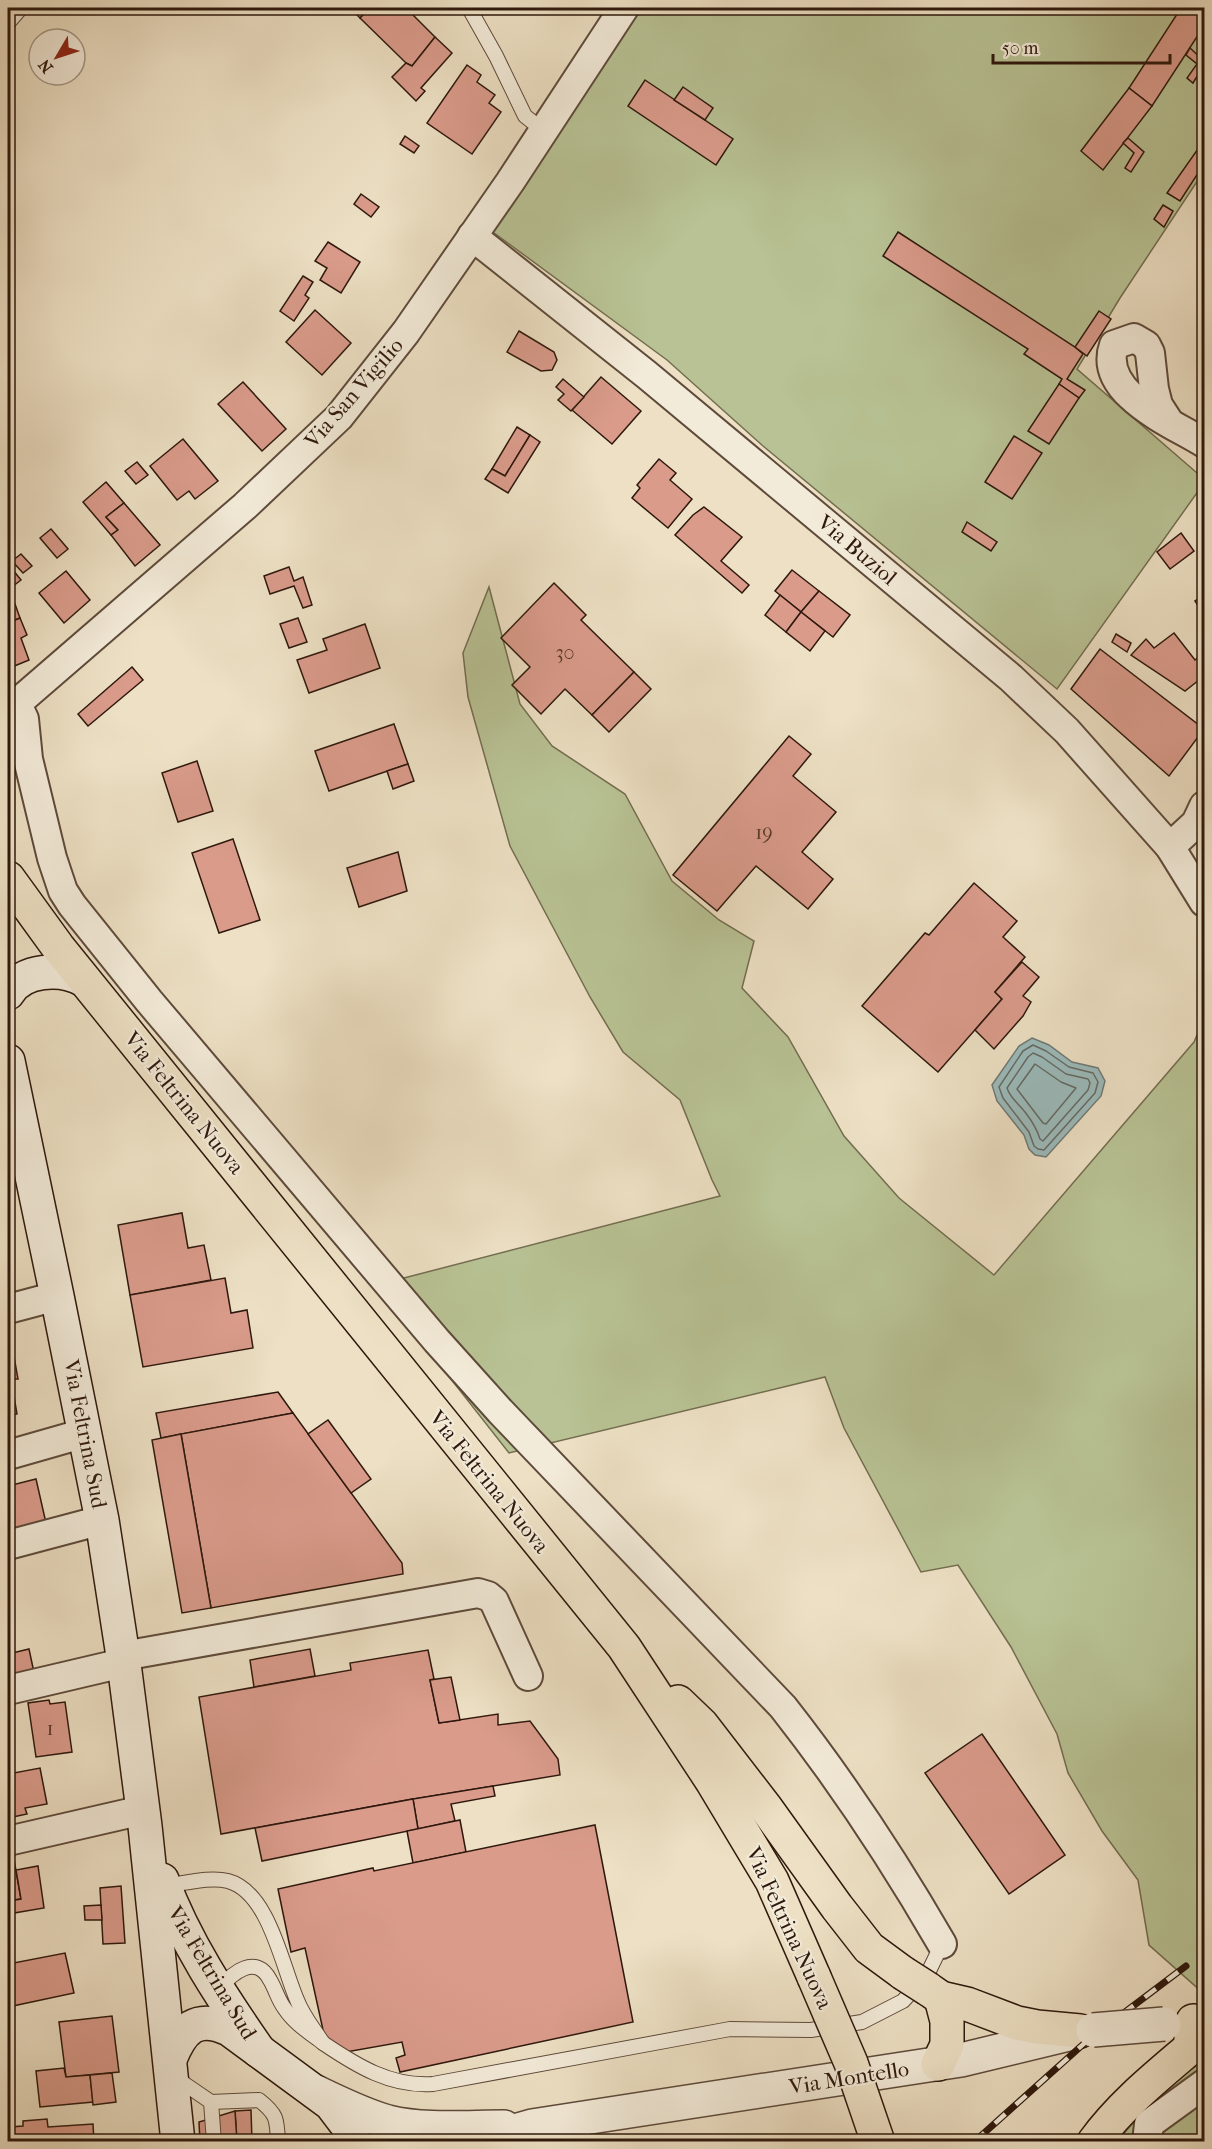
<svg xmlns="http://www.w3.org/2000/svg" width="1212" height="2149" viewBox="0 0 1212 2149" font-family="'IM FELL French Canon',serif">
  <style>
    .green { fill: #b8c294; stroke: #736d50; stroke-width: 1.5 }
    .water { fill: #9bbbbc; stroke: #6f7a76; stroke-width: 1.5 }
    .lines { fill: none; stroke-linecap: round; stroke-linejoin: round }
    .shore { stroke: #646a64; stroke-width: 1.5 }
    .building { fill: #da9b8b; stroke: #2e180d; stroke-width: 1.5 }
    .service-casing { stroke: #5e4a3b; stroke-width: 16 }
    .minor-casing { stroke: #5e4a3b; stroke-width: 32 }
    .tertiary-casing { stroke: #5e4a3b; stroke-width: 36 }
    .secondary-casing { stroke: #2e180d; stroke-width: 36 }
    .primary-casing { stroke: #2e180d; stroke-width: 36 }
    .service { stroke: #f3ebd9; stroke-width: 14 }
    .minor { stroke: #f3ebd9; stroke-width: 28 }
    .tertiary { stroke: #f3ebd9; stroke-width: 33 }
    .secondary { stroke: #f3ebd9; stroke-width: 33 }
    .primary { stroke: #ede0c4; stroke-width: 33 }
    .rail-casing { stroke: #2e180d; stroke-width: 7 }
    .rail { stroke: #f3ebd9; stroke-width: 4.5; stroke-dasharray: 14; stroke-linecap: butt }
    .tertiary-bridge-casing { stroke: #5e4a3b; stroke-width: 36; stroke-linecap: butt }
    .primary-bridge-casing { stroke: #2e180d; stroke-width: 36; stroke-linecap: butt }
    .tertiary-bridge { stroke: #f3ebd9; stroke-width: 33 }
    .primary-bridge { stroke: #ede0c4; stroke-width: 33 }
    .labels { text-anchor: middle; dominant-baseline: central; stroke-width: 4.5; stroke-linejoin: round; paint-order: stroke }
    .number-label { font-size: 20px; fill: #59392c }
    .street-label { font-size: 22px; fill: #2e180d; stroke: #f3ebd9 }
  </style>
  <rect width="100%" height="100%" fill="#ede0c4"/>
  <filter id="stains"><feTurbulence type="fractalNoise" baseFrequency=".00333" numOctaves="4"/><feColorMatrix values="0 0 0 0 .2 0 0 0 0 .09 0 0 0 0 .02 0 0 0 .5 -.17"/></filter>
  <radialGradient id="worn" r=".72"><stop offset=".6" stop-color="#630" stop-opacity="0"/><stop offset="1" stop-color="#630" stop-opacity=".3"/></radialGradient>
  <g class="green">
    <polygon points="638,8 1204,8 1204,171 1120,298 1077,369 1204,479 1204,483 1057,689 763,446 667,360 486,227"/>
    <polygon points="489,587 520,704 552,746 625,794 672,881 719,920 754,941 742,988 788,1037 844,1136 899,1198 994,1275 1194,1042 1204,1019 1204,1991 1202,1992 1149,1945 1138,1880 1102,1831 1068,1773 1057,1734 1011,1647 958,1565 921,1572 844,1428 825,1377 509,1453 377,1285 720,1196 712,1180 680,1100 623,1052 590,997 510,846 468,697 463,653"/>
    <path d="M1204,2054V2141L1117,2142C1145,2107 1171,2083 1204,2054Z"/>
  </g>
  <polygon class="water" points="1032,1038 1049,1045 1072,1062 1098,1068 1105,1081 1101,1096 1046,1157 1035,1155 1029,1149 1024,1135 997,1101 992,1085 1019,1046"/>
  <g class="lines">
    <g class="shore">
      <polygon points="1033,1045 1046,1051 1069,1067 1093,1073 1098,1082 1095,1093 1044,1150 1038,1149 1034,1146 1029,1132 1003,1098 999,1087 1023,1051"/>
      <path d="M1033,1053L1042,1057L1066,1074L1088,1079L1090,1083L1088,1090L1043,1141L1040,1139C1037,1129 1032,1121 1025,1112C1019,1104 1010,1098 1007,1088L1028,1057Z"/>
      <polygon points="1035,1064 1061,1082 1076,1088 1046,1124 1043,1123 1017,1089"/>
    </g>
  </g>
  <g class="building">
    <polygon points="354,8 370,8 360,18 352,10"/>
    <polygon points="370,8 406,8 435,37 412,66 406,63 360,18"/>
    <polygon points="1181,8 1204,8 1204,26 1152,106 1129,88"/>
    <polygon points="435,37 452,53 421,88 425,91 416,101 392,77 406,63 412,66"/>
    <polygon points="1190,48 1204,61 1204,65 1193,83 1187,78 1197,64 1186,55"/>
    <polygon points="467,65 481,75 477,82 495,95 489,103 501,112 472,154 427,123"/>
    <polygon points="645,80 733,139 716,165 628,106"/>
    <polygon points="683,87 713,108 705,120 674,100"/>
    <polygon points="1129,88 1152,106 1103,170 1081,151"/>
    <polygon points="405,136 419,146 414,153 400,144"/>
    <polygon points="1128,138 1144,152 1131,172 1125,168 1134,153 1123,143"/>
    <polygon points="1200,146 1204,149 1204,164 1180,201 1167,193"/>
    <polygon points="361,194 379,207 371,217 354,204"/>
    <polygon points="1163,205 1173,211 1164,227 1154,219"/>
    <polygon points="898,232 1075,347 1083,354 1067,379 1085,390 1079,398 1059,384 1062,379 1024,354 1028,349 883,256"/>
    <polygon points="328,242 360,262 341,293 320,280 327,268 315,261"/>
    <polygon points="303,276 313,282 305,295 309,298 294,321 280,311"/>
    <polygon points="315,310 351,343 322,375 286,342"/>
    <polygon points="1099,311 1111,319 1087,356 1075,347"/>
    <polygon points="519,331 554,352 557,360 552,370 541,371 507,352"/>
    <polygon points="601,377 641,411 612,444 572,410"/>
    <polygon points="563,379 584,397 571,411 558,400 564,394 556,387"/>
    <polygon points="243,382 286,429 262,451 218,404"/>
    <polygon points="1059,384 1079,398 1049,444 1028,431"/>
    <polygon points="517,427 530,435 505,476 492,469"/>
    <polygon points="530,435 540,442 508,493 485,479 492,469 505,476"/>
    <polygon points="1014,436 1042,453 1012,499 985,482"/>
    <polygon points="183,439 218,481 195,499 189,491 177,500 150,466"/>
    <polygon points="659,459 676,473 670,480 692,499 668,528 632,498 640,488 637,485"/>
    <polygon points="137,462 148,475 136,484 125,471"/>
    <polygon points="106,482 124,503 106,517 118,530 111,535 83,502"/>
    <polygon points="124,503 160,545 135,566 111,535 118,530 106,517"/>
    <polygon points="704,507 742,537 721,561 749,585 742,593 675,535 693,515"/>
    <polygon points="967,522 997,542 991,551 962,532"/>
    <polygon points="51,529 68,549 57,558 40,538"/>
    <polygon points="1181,533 1194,551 1170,569 1157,552"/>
    <polygon points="21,554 32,566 23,573 12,561"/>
    <polygon points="8,564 21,580 8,590"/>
    <polygon points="289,567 294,581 303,577 312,605 303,608 294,586 270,594 264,576"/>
    <polygon points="792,570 819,591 801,612 775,591"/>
    <polygon points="66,571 90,600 64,623 39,593"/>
    <polygon points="554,583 586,615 581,620 634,672 592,715 565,689 541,714 512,685 530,667 501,638"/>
    <polygon points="819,591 850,615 833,637 801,612"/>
    <polygon points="780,595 801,612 786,632 765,615"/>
    <polygon points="1204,595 1204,615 1195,601"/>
    <polygon points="15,604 20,618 8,623 8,607"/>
    <polygon points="801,612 825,631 810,651 786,632"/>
    <polygon points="20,618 27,635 21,638 29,660 12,667 8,655 8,623"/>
    <polygon points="298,618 307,642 289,648 280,624"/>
    <polygon points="365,624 380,668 309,693 297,660 327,650 323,639"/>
    <polygon points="1174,633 1195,660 1204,653 1204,676 1185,691 1131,655 1146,639 1154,648"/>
    <polygon points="1116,634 1131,643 1127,652 1112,642"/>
    <polygon points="1100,649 1204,729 1169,776 1071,689"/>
    <polygon points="132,667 143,680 88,726 78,714"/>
    <polygon points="634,672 651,689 609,732 592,715"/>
    <polygon points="394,724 408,764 329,791 315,751"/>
    <polygon points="789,736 811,754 793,776 836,812 802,852 833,879 808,909 756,866 717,911 673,875"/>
    <polygon points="197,761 213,811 178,822 162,773"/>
    <polygon points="408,764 414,781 393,789 387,771"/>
    <polygon points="233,839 260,920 219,933 192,853"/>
    <polygon points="398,852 407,891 359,907 347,868"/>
    <polygon points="974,883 1017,921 1003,937 1025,957 995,992 1002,999 938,1072 862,1006 925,933 929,935"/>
    <polygon points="1022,962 1039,977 1023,996 1031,1002 1023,1016 994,1049 975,1030 1002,999 995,992"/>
    <polygon points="182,1213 188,1248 204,1245 211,1280 130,1295 118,1225"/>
    <polygon points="225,1278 231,1313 247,1310 253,1348 143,1367 130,1295"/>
    <polygon points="11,1340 18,1379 11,1379 17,1414 8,1416 8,1341"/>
    <polygon points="278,1392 293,1413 161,1438 156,1413"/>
    <polygon points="293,1413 402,1563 403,1574 211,1608 181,1434"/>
    <polygon points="328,1420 371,1479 351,1493 308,1434"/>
    <polygon points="181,1434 211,1608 182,1613 152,1440"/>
    <polygon points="36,1479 46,1523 8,1533 8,1486"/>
    <polygon points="29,1649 36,1682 8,1688 8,1654"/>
    <polygon points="310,1649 315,1676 254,1687 250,1660"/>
    <polygon points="428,1650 434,1679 430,1680 439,1723 498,1714 498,1725 530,1721 558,1759 560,1775 413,1799 221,1834 199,1697 351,1670 350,1663"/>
    <polygon points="451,1677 460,1720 439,1723 430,1680"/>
    <polygon points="49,1700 50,1704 65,1702 72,1752 36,1757 28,1703"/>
    <polygon points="982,1734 1065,1855 1009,1894 925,1773"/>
    <polygon points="40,1768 47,1804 25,1808 27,1814 8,1818 8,1774"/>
    <polygon points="493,1786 495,1796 451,1804 455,1821 418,1829 413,1799"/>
    <polygon points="413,1799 418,1829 262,1861 255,1828"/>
    <polygon points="460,1820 466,1852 413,1863 407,1831"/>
    <polygon points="595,1825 633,2022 400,2072 396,2058 405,2055 402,2042 346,2052 325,2039 305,1948 291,1952 278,1889 373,1868 374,1871"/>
    <polygon points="13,1854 21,1899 8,1901 8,1855"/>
    <polygon points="38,1866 44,1908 8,1914 8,1901 21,1899 16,1870"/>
    <polygon points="121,1886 125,1943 103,1944 100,1888"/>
    <polygon points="101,1905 102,1920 85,1920 84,1906"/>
    <polygon points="65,1953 74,1993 8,2007 8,1964"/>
    <polygon points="112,2016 119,2072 66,2077 59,2022"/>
    <polygon points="64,2068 66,2077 90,2075 93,2102 40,2107 36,2071"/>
    <polygon points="112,2073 116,2102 93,2105 90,2075"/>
    <polygon points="251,2110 252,2142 237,2142 235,2111"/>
    <polygon points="235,2111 237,2142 200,2142 199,2122"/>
    <polygon points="47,2119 48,2127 93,2124 94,2142 11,2142 10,2127 23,2126 23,2121"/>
  </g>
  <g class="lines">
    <g class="service-casing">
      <g id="service">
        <polyline points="469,8 496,56 525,116 544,131"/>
        <polyline points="8,23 21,8"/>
        <path d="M164,1886C183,1884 209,1876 228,1881C269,1892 282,1966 297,2000C303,2016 314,2029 323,2043C310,2033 294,2023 285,2009C278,2000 276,1990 270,1980C256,1953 232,1973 219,1989"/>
        <path d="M323,2043C357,2066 391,2087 433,2084L730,2029L811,2030L862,2022L903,2001L927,1975L942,1944"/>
        <polyline points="173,2076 211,2102 214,2142"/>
        <path d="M211,2102L259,2100C277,2114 277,2119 278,2142"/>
      </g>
    </g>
    <g class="minor-casing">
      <g id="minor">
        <polyline points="472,236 647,375 1011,678 1067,731 1170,847 1204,902"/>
        <path d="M1169,422L1158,405L1154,389L1150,353L1146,345L1134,338L1114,345C1097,393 1172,423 1204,443"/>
        <path d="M16,702L24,719L28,759L52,858L63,891L72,905L149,1001L437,1341L500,1411L783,1707C842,1782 894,1861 942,1944"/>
        <polyline points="8,711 245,506 339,417 406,332 510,182 624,8"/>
        <polyline points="1170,847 1196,823 1204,806"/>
        <polyline points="8,1309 57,1296"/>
        <polyline points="8,1455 85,1433"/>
        <polyline points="8,1545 102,1520"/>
        <polyline points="123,1656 478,1593 488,1596 494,1601 528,1676"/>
        <polyline points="8,1690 123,1663"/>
        <polyline points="8,1841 143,1810"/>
        <polyline points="1147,2142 1149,2124 1204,2084"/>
      </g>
    </g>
    <g class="tertiary-casing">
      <g id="tertiary">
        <path d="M316,2092C339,2103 363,2115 388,2122C425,2131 466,2127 504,2127"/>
        <polyline points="477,2142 532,2126 961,2060 1077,2032"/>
      </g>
    </g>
    <g class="secondary-casing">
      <g id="secondary">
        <path d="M8,993C22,969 61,967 84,980"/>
        <polyline points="8,1061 57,1296 102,1520 123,1656 145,1826 178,2142"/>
        <path d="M162,1880C185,1942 221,1996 259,2051"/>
        <path d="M170,2059C182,2029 196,2014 229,2029L331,2104L350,2129L355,2142"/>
      </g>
    </g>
    <g class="primary-casing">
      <g id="primary">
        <polyline points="8,878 58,947 624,1647 712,1781 772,1881 814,1977"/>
        <polyline points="678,1702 702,1725 766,1808 837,1907 869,1948 903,1973"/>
        <polyline points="928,1989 941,1998 967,2004 1017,2023 1037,2027 1080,2031"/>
        <polyline points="938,2064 947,2045 947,2021 941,1998"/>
        <path d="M1094,2142C1121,2105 1156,2077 1190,2048L1193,2021"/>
      </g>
    </g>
    <use href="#service" class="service"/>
    <use href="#minor" class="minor"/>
    <use href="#tertiary" class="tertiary"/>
    <use href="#secondary" class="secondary"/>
    <use href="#primary" class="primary"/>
    <g class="rail-casing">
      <polyline id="rail" points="974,2142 1088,2040 1186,1966"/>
    </g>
    <use href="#rail" class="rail"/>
    <g class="tertiary-bridge-casing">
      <polyline id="tertiary-bridge" points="1093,2030 1164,2024"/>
    </g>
    <g class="primary-bridge-casing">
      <g id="primary-bridge">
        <polyline points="903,1973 928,1989"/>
        <polyline points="814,1977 851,2063 878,2142"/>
      </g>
    </g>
    <use href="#tertiary-bridge" class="tertiary-bridge"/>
    <use href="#primary-bridge" class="primary-bridge"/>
  </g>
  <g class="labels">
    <g class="number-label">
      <text x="565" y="652">30</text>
      <text x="764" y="832">19</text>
      <text x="50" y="1728">1</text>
    </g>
    <g class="street-label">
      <text transform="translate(354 393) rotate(-49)">Via San Vigilio</text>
      <text transform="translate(857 550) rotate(40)">Via Buziol</text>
      <text transform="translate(184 1103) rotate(51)">Via Feltrina Nuova</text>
      <text transform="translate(85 1434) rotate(79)">Via Feltrina Sud</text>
      <text transform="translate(489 1482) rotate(51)">Via Feltrina Nuova</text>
      <text transform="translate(789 1928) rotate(65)">Via Feltrina Nuova</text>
      <text transform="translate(212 1973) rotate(59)">Via Feltrina Sud</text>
      <text transform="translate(849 2078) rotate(-9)">Via Montello</text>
    </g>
  </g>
  <rect width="1212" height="2149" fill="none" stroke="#ede0c4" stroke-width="30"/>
  <rect x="9" y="9" width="1194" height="2131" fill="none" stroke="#2e180d" stroke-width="3"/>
  <rect x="15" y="15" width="1182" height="2119" fill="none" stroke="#2e180d" stroke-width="1.5"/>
  <g transform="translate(57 57) rotate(231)"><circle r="28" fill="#f3ebd9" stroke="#a49787" stroke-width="1.5"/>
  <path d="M0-4.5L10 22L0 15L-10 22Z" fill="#8f2418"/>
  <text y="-9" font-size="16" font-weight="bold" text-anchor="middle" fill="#2e180d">N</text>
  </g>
  <path d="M993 54v9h177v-9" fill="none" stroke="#2e180d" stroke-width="3"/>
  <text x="1002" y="54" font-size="18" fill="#2e180d" stroke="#f3ebd9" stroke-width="4.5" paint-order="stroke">50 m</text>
  <rect width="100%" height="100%" filter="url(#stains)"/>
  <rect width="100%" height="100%" fill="url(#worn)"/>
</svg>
